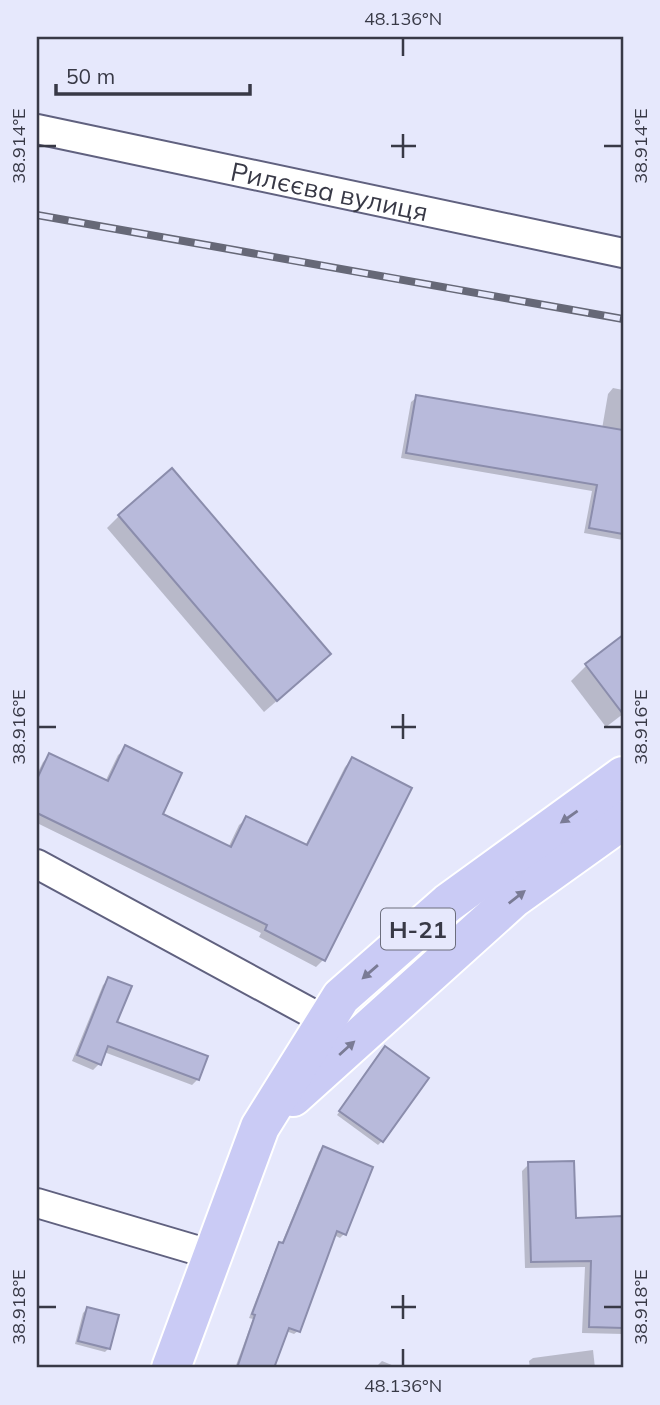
<svg xmlns="http://www.w3.org/2000/svg" width="660" height="1405" viewBox="0 0 660 1405" font-family="Mulish,sans-serif">
  <style>
    .shadow { fill: #0003 }
    .building { fill: #b8badb; stroke: #8b8dac; stroke-width: 2 }
    .lines { fill: none; stroke-linecap: round; stroke-linejoin: round }
    .street-casing { stroke: #60617f; stroke-width: 32 }
    .primary-casing { stroke: #fff; stroke-width: 42 }
    .street { stroke: #fff; stroke-width: 28 }
    .primary { stroke: #cacbf5; stroke-width: 38 }
    .rail-casing { stroke: #666877; stroke-width: 8 }
    .rail { stroke: #e6e8fc; stroke-width: 5; stroke-dasharray: 16; stroke-linecap: butt }
    .oneway { fill: #7a7b95 }
    .ticks { fill: none; stroke: #383946; stroke-width: 2.5 }
    .labels { text-anchor: middle; dominant-baseline: central; stroke-width: 5; stroke-linejoin: round; paint-order: stroke }
    .shield { fill: #e6e8fc; stroke: #6c6e7d; stroke-width: 2 }
    .shield-label { font-size: 24px; font-weight: bold; fill: #383946 }
    .street-label { font-size: 26px; fill: #383946; stroke: #e6e8fc }
    .neatline { fill: none; stroke: #383946; stroke-width: 2.5 }
    .ticks-label { font-size: 18px; text-anchor: middle; fill: #383946 }
  </style>
  <rect width="100%" height="100%" fill="#e6e8fc"/>
  <g class="shadow">
    <polygon points="613,388 623,390 623,540 584,533 592,491 401,458 411,402 417,397 602,429 608,394"/>
    <polygon points="119,516 317,666 264,712 107,528"/>
    <polygon points="623,637 623,714 606,727 571,681 587,665"/>
    <polygon points="126,748 160,814 228,848 239,825 247,818 305,846 345,767 352,759 323,960 316,967 259,937 261,933 37,823 37,774 43,762 50,755 105,782 118,755"/>
    <polygon points="109,979 115,1023 198,1079 192,1085 104,1052 99,1064 93,1070 72,1061 103,985"/>
    <polygon points="382,1052 382,1141 378,1145 337,1115"/>
    <polygon points="323,1148 344,1234 340,1238 334,1235 298,1331 294,1334 286,1331 272,1368 235,1368 253,1319 249,1318 276,1248 281,1245 319,1152"/>
    <polygon points="529,1164 574,1220 623,1218 623,1334 582,1333 585,1267 525,1268 522,1171"/>
    <polygon points="87,1309 109,1348 105,1352 75,1344 83,1313"/>
    <polygon points="593,1350 595,1368 530,1368 529,1361 533,1358"/>
    <polygon points="382,1361 399,1368 375,1368"/>
  </g>
  <g class="building">
    <polygon points="416,395 623,430 623,534 589,528 597,485 406,453"/>
    <polygon points="172,468 331,654 277,701 118,515"/>
    <polygon points="623,635 623,714 585,664"/>
    <polygon points="125,745 182,773 163,814 231,847 246,816 307,845 352,757 412,788 325,961 265,930 267,925 37,813 37,779 49,753 108,781"/>
    <polygon points="108,977 132,986 117,1022 208,1056 199,1080 108,1046 101,1065 77,1055"/>
    <polygon points="385,1046 429,1078 383,1142 339,1111"/>
    <polygon points="323,1146 373,1167 346,1235 337,1231 300,1332 289,1328 274,1368 237,1368 255,1315 252,1314 279,1242 283,1243"/>
    <polygon points="574,1161 576,1218 623,1216 623,1328 589,1327 591,1261 531,1262 528,1162"/>
    <polygon points="87,1307 119,1315 110,1349 78,1341"/>
  </g>
  <g class="lines">
    <g class="street-casing">
      <g id="street">
        <path id="s1" d="M37,129L623,253"/>
        <polyline points="37,864 326,1021"/>
        <polyline points="37,1203 213,1255"/>
      </g>
    </g>
    <g class="primary-casing">
      <g id="primary">
        <polyline points="293,1097 514,898 623,820"/>
        <polyline points="171,1368 260,1127 341,997 448,903 623,776"/>
      </g>
    </g>
    <use href="#street" class="street"/>
    <use href="#primary" class="primary"/>
    <g class="rail-casing">
      <polyline id="rail" points="37,215 623,319"/>
    </g>
    <use href="#rail" class="rail"/>
  </g>
  <defs><path id="oneway-solid" d="M-6-.8H1V-3.2L6.5 0L1 3.2V.8H-6Z" transform="scale(1.75)"/></defs>
  <g class="oneway">
    <use href="#oneway-solid" transform="translate(569 817) rotate(145)"/>
    <use href="#oneway-solid" transform="translate(517 897) rotate(-38)"/>
    <use href="#oneway-solid" transform="translate(370 972) rotate(139)"/>
    <use href="#oneway-solid" transform="translate(347 1048) rotate(-42)"/>
  </g>
  <path class="ticks" d="M403,38V56M403,134V158M38,146H56M391,146H416M604,146H622M403,714V739M38,727H56M391,727H416M604,727H622M403,1295V1319M38,1307H56M391,1307H416M604,1307H622M403,1349V1366"/>
  <g class="labels">
    <rect class="shield" x="381" y="908.5" width="74" height="41" rx="5"/>
    <g class="shield-label">
      <text x="418" y="929">Н-21</text>
    </g>
    <g class="street-label">
      <text stroke="none"><textPath href="#s1" startOffset="299">Рилєєва вулиця</textPath></text>
    </g>
  </g>
  <rect width="660" height="1405" fill="none" stroke="#e6e8fc" stroke-width="77"/>
  <path d="M56 84v10h194v-10" fill="none" stroke="#383946" stroke-width="3.5"/>
  <text x="66" y="84" font-size="21" fill="#383946" stroke="#e6e8fc" stroke-width="5" paint-order="stroke">50 m</text>
  <rect x="38" y="38" width="584" height="1328" class="neatline"/>
  <g class="ticks-label">
    <text x="403" y="25">48.136°N</text>
    <text transform="translate(641 146) rotate(-90)" y="6">38.914°E</text>
    <text transform="translate(19 146) rotate(-90)" y="6">38.914°E</text>
    <text transform="translate(19 727) rotate(-90)" y="6">38.916°E</text>
    <text transform="translate(641 727) rotate(-90)" y="6">38.916°E</text>
    <text transform="translate(19 1307) rotate(-90)" y="6">38.918°E</text>
    <text transform="translate(641 1307) rotate(-90)" y="6">38.918°E</text>
    <text x="403" y="1392">48.136°N</text>
  </g>
</svg>
